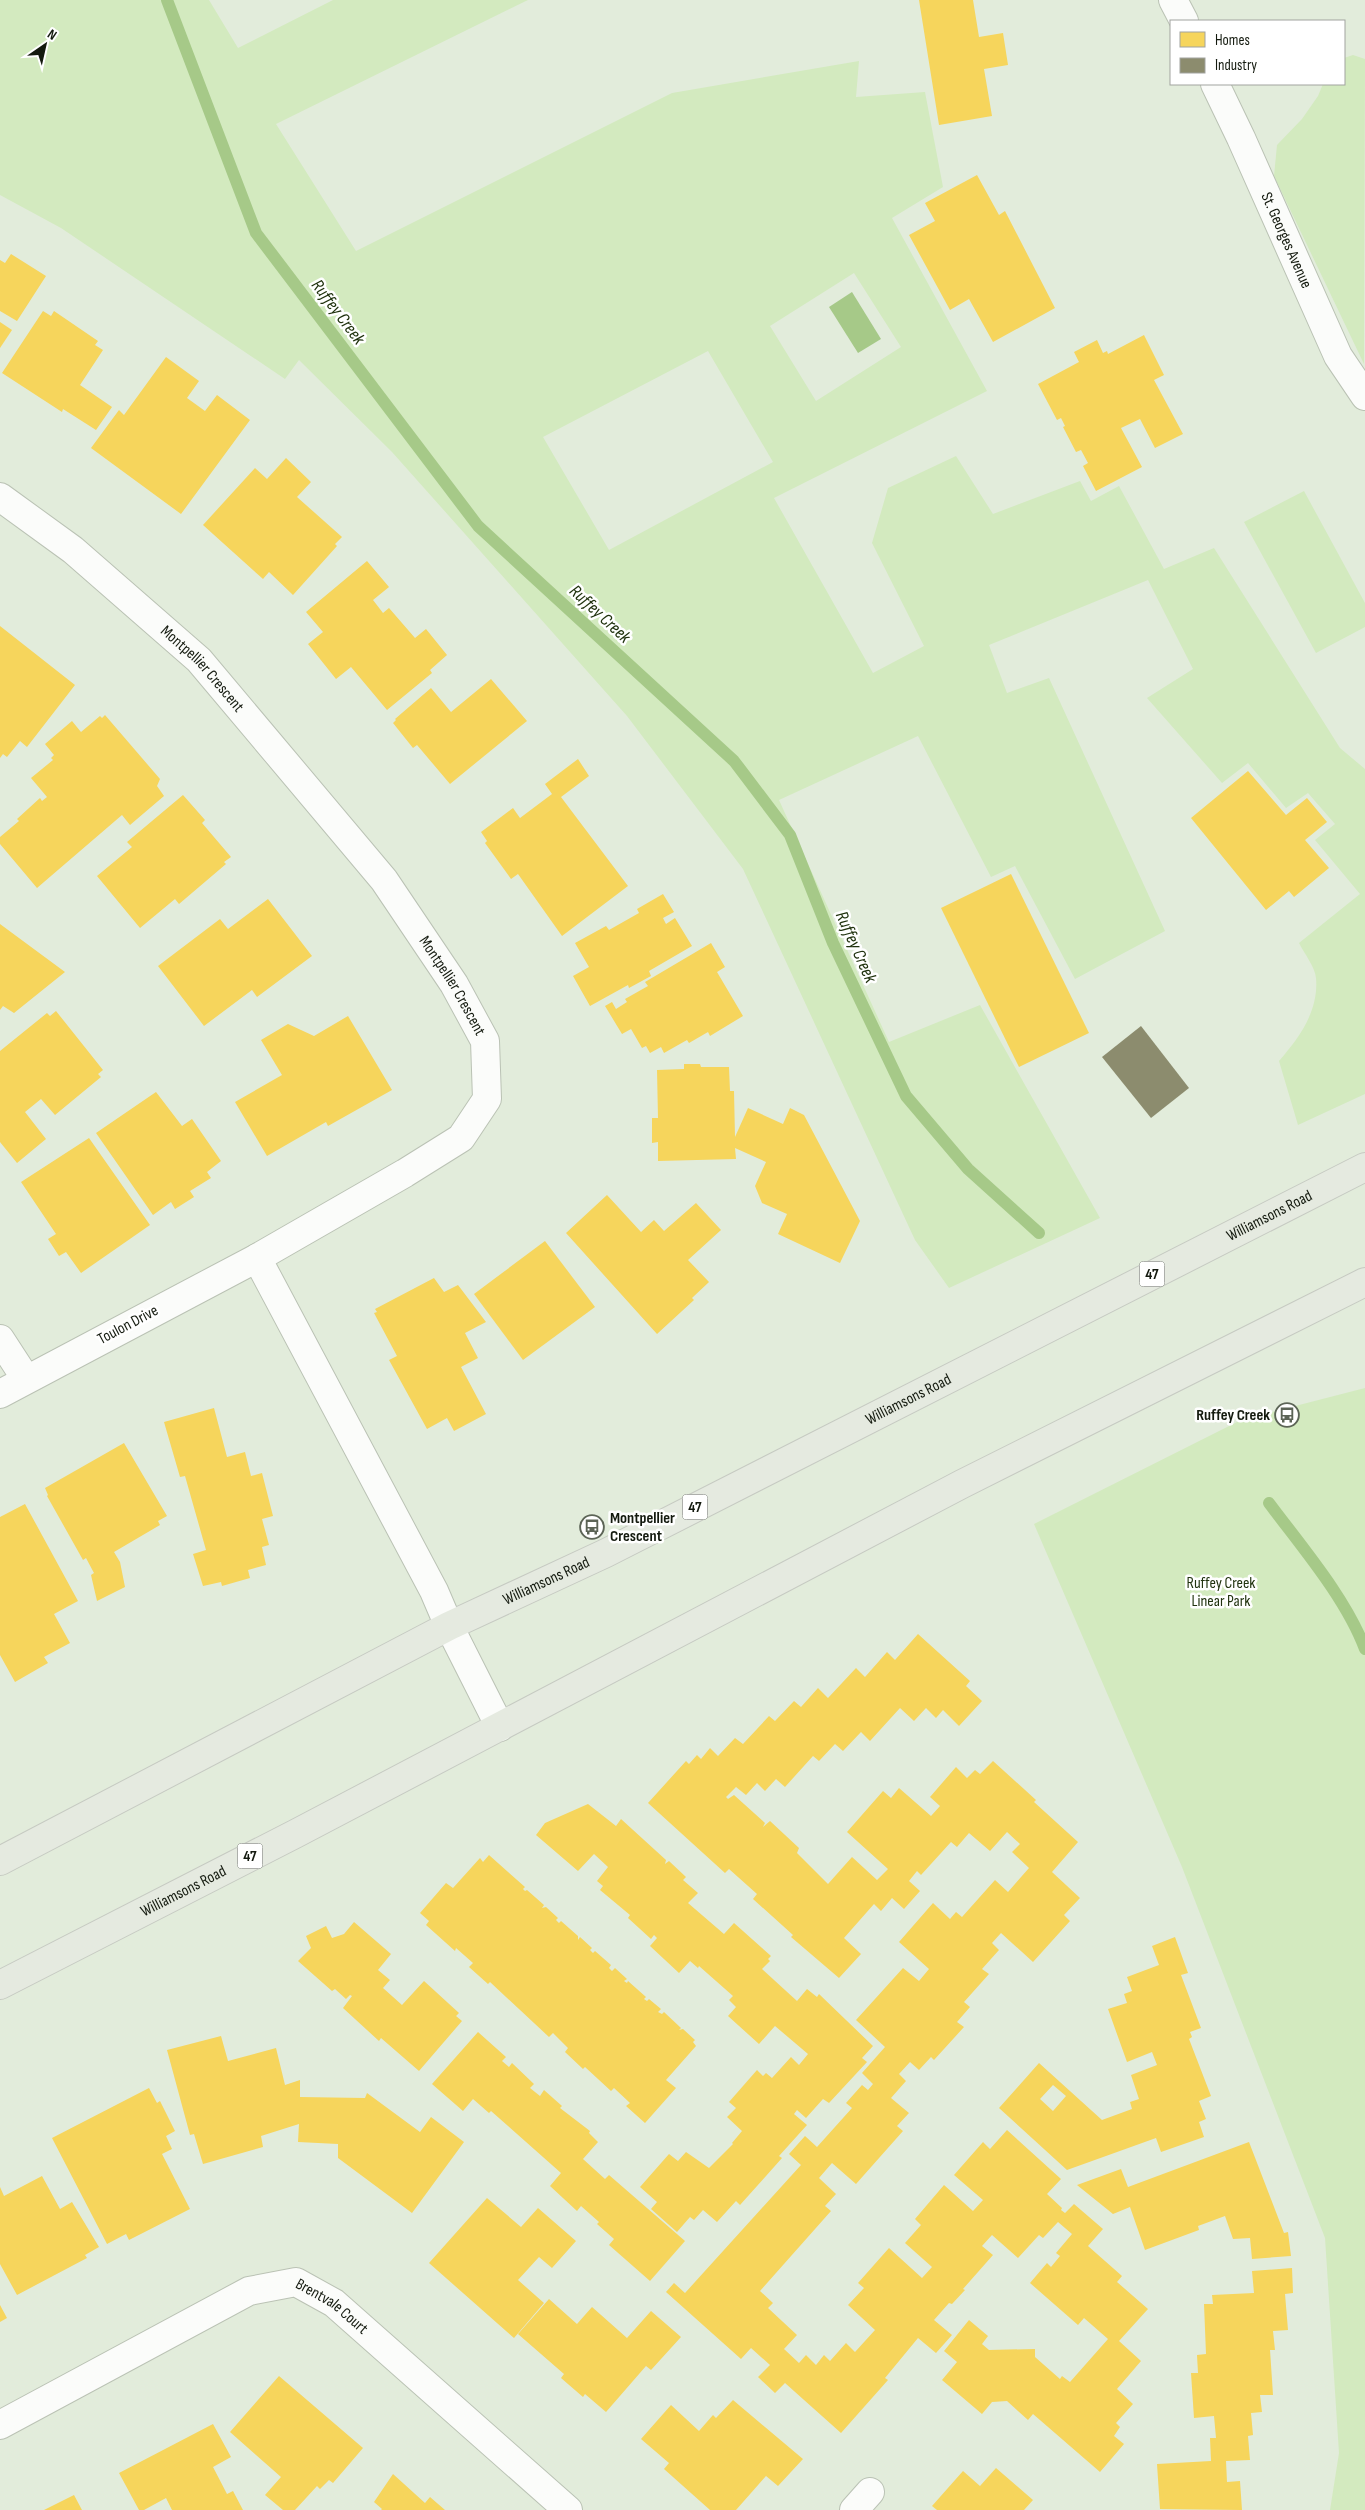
<svg xmlns="http://www.w3.org/2000/svg" width="1365" height="2510" viewBox="0 0 1365 2510" font-family="'Sofia Sans Condensed',sans-serif">
  <style>
    .green { fill: #d3eabf; fill-rule: evenodd }
    .water { fill: #a6c988 }
    .homes { fill: #f6d55c; fill-rule: evenodd }
    .industry { fill: #8c8c6e }
    .lines { fill: none; stroke-linecap: round; stroke-linejoin: round }
    .stream { stroke: #a6c988; stroke-width: 12 }
    .street-casing { stroke: #bac2b4; stroke-width: 30 }
    .primary-casing { stroke: #c6cac2; stroke-width: 30 }
    .street { stroke: #fbfcfa; stroke-width: 28 }
    .primary { stroke: #e5eae0; stroke-width: 28 }
    .labels { text-anchor: middle; dominant-baseline: central; stroke-width: 5; stroke-linejoin: round; paint-order: stroke }
    .shield { fill: #fff; stroke: #5a5f57; stroke-width: 1 }
    .shield-label { font-size: 15px; font-weight: bold; fill: #141a0f }
    .street-label { font-size: 16px; fill: #141a0f; stroke: #fff }
    .poi-label { font-size: 16px; font-weight: bold; fill: #141a0f; stroke: #fff; text-anchor: end }
    .park-label { font-size: 16px; fill: #21330f; stroke: #fff }
    .water-label { font-size: 18px; font-style: italic; fill: #20320e; stroke: #fff }
  </style>
  <rect width="100%" height="100%" fill="#e2ecdb"/>
  <g class="green">
    <path d="M0,0H209L238,48L333,0H528L276,124L356,251L672,93L859,61L856,97L925,92L943,187L892,218L987,391L774,498L873,673L924,646L872,543L888,488L956,456L993,514L1080,481L1091,501L1119,486L1164,569L1214,548L1340,748L1365,769V1094L1298,1125L1279,1061C1299,1038 1319,1011 1316,978C1315,967 1304,953 1299,943L1360,894L1315,840L1335,824L1308,793L1286,808L1248,763L1222,783L1147,698L1193,669L1148,580L989,645L1007,693L1049,678L1165,931L1075,979L1015,866L991,877L918,736L779,800L889,1042L980,1005L1100,1218L949,1288L915,1240L743,869L627,716L392,452L299,360L285,379L61,228L0,195ZM854,273L901,347L816,401L770,326ZM708,351L773,462L609,550L543,437Z"/>
    <polygon points="1353,55 1365,59 1364,364 1274,176 1277,145 1302,119 1318,96 1323,84 1344,84 1344,58"/>
    <polygon points="1304,491 1365,603 1365,627 1316,653 1244,522"/>
    <polygon points="1365,1388 1365,2510 1330,2510 1339,2453 1325,2238 1182,1867 1034,1524 1241,1420"/>
  </g>
  <polygon class="water" points="852,292 881,339 858,353 829,307"/>
  <g class="homes">
    <polygon points="919,0 973,0 979,37 1003,33 1008,65 984,69 992,116 939,125"/>
    <polygon points="977,175 999,215 1005,211 1055,308 993,342 969,299 950,310 909,235 935,221 925,203"/>
    <polygon points="11,254 46,276 17,321 0,311 0,260 5,263"/>
    <polygon points="43,311 51,316 54,311 98,341 95,345 103,350 80,385 112,407 96,430 63,409 62,412 2,373"/>
    <polygon points="0,322 12,330 0,348"/>
    <polygon points="1144,335 1164,375 1154,380 1183,434 1155,448 1140,419 1121,428 1142,467 1096,491 1083,466 1088,463 1081,450 1076,452 1063,427 1065,426 1061,418 1057,420 1038,384 1079,362 1074,352 1097,340 1103,353 1107,351 1108,354"/>
    <polygon points="166,357 199,381 187,398 205,411 217,395 250,420 181,514 91,448 119,410 124,415"/>
    <polygon points="286,458 311,482 297,497 342,537 335,544 337,546 293,595 269,572 263,579 203,525 255,468 267,479"/>
    <polygon points="367,561 389,587 373,600 383,613 389,608 415,638 426,629 447,655 430,670 432,673 387,710 351,667 336,679 308,644 323,632 306,612"/>
    <polygon points="0,626 75,685 27,747 20,741 7,757 3,754 0,758"/>
    <polygon points="491,679 527,721 450,784 417,745 413,748 393,723 396,720 395,719 431,688 451,712"/>
    <polygon points="105,715 160,779 157,786 164,796 130,825 122,815 37,888 0,844 0,837 19,821 17,819 40,798 42,801 47,797 31,778 53,760 51,758 54,755 45,744 72,721 81,732 100,716 102,718"/>
    <polygon points="578,759 589,776 561,797 628,886 562,936 518,874 511,879 485,843 487,841 481,832 513,808 520,818 552,794 545,784"/>
    <polygon points="1248,771 1286,815 1307,798 1327,822 1305,840 1329,868 1294,897 1289,891 1266,910 1191,818"/>
    <polygon points="183,795 205,820 202,823 231,857 224,862 226,864 179,904 175,899 140,928 97,876 132,847 127,842"/>
    <polygon points="1011,874 1089,1033 1019,1067 941,908"/>
    <polygon points="663,894 674,912 663,918 666,924 675,918 692,946 649,971 651,976 629,988 628,985 590,1006 573,976 589,967 575,943 606,926 609,930 639,913 637,909"/>
    <polygon points="268,899 312,956 257,997 252,990 204,1026 158,966 220,919 228,929"/>
    <polygon points="0,924 65,972 14,1013 3,1006 0,1010"/>
    <polygon points="711,943 725,967 717,972 743,1016 710,1036 708,1032 689,1043 687,1040 664,1053 661,1047 650,1053 646,1046 642,1048 631,1029 622,1034 605,1006 612,1002 616,1009 627,1002 625,999 648,986 645,982"/>
    <polygon points="56,1011 103,1070 98,1074 101,1077 55,1115 41,1099 25,1112 46,1139 17,1163 0,1142 0,1051 47,1013 50,1016"/>
    <polygon points="348,1016 392,1090 328,1126 326,1122 267,1156 235,1102 282,1075 261,1040 288,1024 314,1036"/>
    <polygon points="684,1064 700,1064 701,1067 729,1067 730,1091 734,1091 735,1137 748,1108 783,1124 790,1108 804,1115 860,1221 840,1263 778,1234 787,1214 762,1203 755,1186 766,1162 735,1148 736,1159 658,1161 658,1142 652,1143 652,1118 658,1118 657,1070 684,1069"/>
    <polygon points="156,1092 182,1126 192,1119 221,1161 207,1172 211,1178 190,1191 194,1197 175,1209 171,1202 153,1215 96,1133"/>
    <polygon points="89,1138 150,1225 81,1273 66,1252 59,1256 48,1239 56,1234 21,1182"/>
    <polygon points="607,1195 641,1232 654,1220 664,1231 696,1203 721,1230 688,1260 709,1282 692,1298 694,1300 657,1334 566,1233"/>
    <polygon points="545,1241 595,1307 523,1360 474,1294"/>
    <polygon points="434,1278 444,1292 458,1285 486,1322 465,1333 478,1358 461,1367 486,1414 454,1431 447,1418 427,1429 389,1360 397,1356 374,1313 377,1312 375,1309"/>
    <polygon points="214,1408 227,1457 245,1452 251,1476 262,1473 273,1516 262,1519 269,1545 262,1547 266,1565 248,1570 250,1578 222,1586 221,1582 203,1586 193,1554 206,1550 185,1476 180,1477 164,1422"/>
    <polygon points="124,1443 167,1516 158,1521 160,1525 114,1552 120,1562 125,1587 97,1601 91,1575 94,1573 86,1558 83,1560 47,1496 48,1495 45,1488"/>
    <polygon points="25,1504 78,1601 54,1614 70,1643 44,1657 48,1663 15,1682 0,1655 0,1517"/>
    <polygon points="918,1634 970,1681 966,1686 982,1701 959,1726 943,1710 936,1718 926,1708 914,1721 900,1708 870,1741 861,1732 843,1751 835,1744 819,1761 813,1756 785,1787 776,1779 765,1791 757,1783 746,1795 736,1787 726,1797 728,1799 734,1795 765,1823 763,1827 770,1821 799,1848 797,1853 828,1884 852,1857 877,1880 888,1869 847,1832 883,1791 891,1798 899,1788 931,1816 940,1806 930,1797 956,1767 967,1778 975,1770 980,1774 993,1761 1036,1800 1034,1802 1078,1842 1052,1872 1080,1898 1064,1915 1070,1921 1033,1962 1001,1933 992,1943 999,1950 982,1969 989,1974 964,2002 970,2007 957,2022 964,2027 934,2060 931,2057 919,2070 910,2062 899,2074 906,2081 891,2098 909,2113 897,2126 903,2131 856,2184 832,2163 819,2178 836,2194 825,2206 831,2211 760,2291 773,2303 768,2308 797,2335 784,2349 799,2363 806,2355 816,2365 824,2355 830,2361 846,2343 855,2352 875,2330 848,2305 864,2288 858,2283 889,2248 922,2278 932,2267 905,2243 921,2225 915,2219 944,2185 973,2211 983,2200 954,2175 983,2142 990,2149 1007,2130 1061,2179 1047,2194 1062,2208 1061,2210 1065,2213 1074,2204 1103,2229 1088,2246 1122,2276 1117,2282 1148,2309 1119,2341 1141,2361 1117,2389 1133,2404 1116,2423 1120,2427 1114,2436 1124,2444 1100,2472 1033,2414 1028,2420 1007,2401 992,2402 982,2414 942,2380 957,2362 944,2351 969,2320 988,2336 982,2344 989,2350 1035,2349 1035,2357 1060,2379 1062,2376 1070,2382 1108,2339 1084,2318 1078,2325 1030,2283 1047,2263 1051,2267 1060,2256 1056,2253 1072,2234 1058,2222 1043,2238 1039,2235 1018,2258 992,2235 982,2246 993,2255 963,2289 965,2290 952,2304 949,2303 934,2320 952,2335 936,2353 918,2338 885,2378 888,2380 841,2433 785,2383 775,2393 758,2377 770,2365 751,2348 741,2359 666,2292 674,2283 685,2293 801,2165 789,2154 805,2136 817,2147 852,2108 846,2103 862,2085 868,2090 873,2084 862,2073 885,2047 856,2020 903,1968 919,1981 929,1969 899,1942 933,1903 950,1919 956,1912 962,1917 995,1880 1008,1892 1029,1868 1012,1852 1020,1844 1007,1832 990,1851 969,1833 957,1847 951,1842 921,1875 917,1871 909,1881 920,1891 904,1909 892,1898 881,1911 874,1904 844,1938 861,1954 839,1978 791,1937 793,1935 753,1899 757,1894 729,1869 725,1873 648,1803 686,1761 689,1764 697,1755 701,1759 710,1748 718,1756 735,1738 743,1744 769,1716 775,1721 794,1701 801,1707 818,1688 828,1698 856,1668 865,1677 887,1652 895,1660"/>
    <polygon points="588,1804 616,1826 621,1819 666,1860 665,1864 669,1861 686,1877 683,1880 698,1893 688,1903 724,1934 734,1923 771,1956 768,1959 770,1961 762,1969 797,2001 807,1989 817,1997 819,1994 873,2046 862,2058 867,2062 829,2103 823,2099 806,2118 797,2110 794,2114 807,2125 779,2156 782,2158 740,2205 736,2201 717,2222 703,2210 694,2220 690,2217 677,2232 651,2209 657,2202 640,2187 669,2154 678,2161 686,2152 709,2168 733,2144 732,2143 742,2131 727,2117 736,2108 729,2102 757,2070 763,2076 766,2073 772,2078 791,2057 799,2065 808,2054 775,2026 759,2044 728,2016 736,2007 729,2000 733,1996 699,1966 698,1968 690,1961 679,1973 650,1946 657,1938 654,1935 651,1939 628,1918 630,1915 600,1890 603,1886 597,1881 608,1867 594,1854 578,1871 536,1835 545,1823"/>
    <polygon points="489,1855 525,1887 523,1889 525,1891 527,1890 544,1905 542,1908 546,1907 558,1918 556,1920 559,1923 561,1921 578,1936 578,1940 580,1937 592,1948 590,1950 593,1953 595,1951 611,1965 609,1968 612,1971 615,1968 627,1979 624,1981 627,1983 628,1981 646,1997 644,1999 647,2001 649,1999 661,2009 658,2012 662,2014 664,2012 681,2028 679,2030 683,2029 695,2040 693,2042 696,2046 666,2080 676,2088 645,2123 626,2106 630,2103 614,2088 611,2091 585,2067 583,2069 565,2052 568,2048 553,2033 549,2037 490,1982 488,1984 469,1967 473,1963 456,1948 455,1951 426,1925 429,1921 420,1913 446,1883 453,1888 480,1858 483,1862"/>
    <polygon points="354,1922 391,1954 378,1970 390,1980 383,1988 402,2005 424,1981 459,2013 456,2016 462,2021 419,2071 381,2038 379,2041 343,2008 352,1996 350,1995 346,1999 335,1989 332,1991 298,1961 311,1948 306,1936 326,1926 332,1938 344,1934"/>
    <path d="M1175,1937L1188,1973L1181,1975L1201,2028L1190,2032L1192,2037L1189,2039L1211,2096L1199,2101L1206,2119L1199,2122L1204,2137L1161,2152L1156,2138L1067,2170L999,2108L1039,2063L1102,2120L1132,2109L1130,2102L1139,2099L1131,2075L1157,2065L1152,2052L1127,2062L1108,2009L1127,2003L1124,1994L1132,1991L1127,1977L1159,1965L1152,1946ZM1053,2085L1066,2096L1053,2111L1040,2099Z"/>
    <polygon points="478,2032 506,2057 502,2061 509,2067 512,2063 534,2084 530,2088 540,2096 544,2090 562,2106 560,2108 590,2131 589,2133 598,2142 583,2159 605,2179 609,2175 685,2241 650,2281 609,2245 614,2239 597,2224 599,2222 581,2206 577,2211 550,2186 561,2173 491,2111 489,2113 473,2099 463,2111 432,2084"/>
    <polygon points="221,2036 228,2061 276,2048 285,2085 300,2080 300,2097 365,2098 367,2093 420,2132 431,2117 464,2142 412,2213 338,2158 338,2144 298,2142 299,2124 261,2136 263,2147 203,2164 194,2134 190,2135 167,2050"/>
    <polygon points="149,2088 157,2103 160,2101 175,2131 166,2136 172,2149 162,2154 190,2209 129,2240 126,2234 107,2244 52,2138"/>
    <polygon points="1249,2142 1284,2233 1288,2232 1291,2256 1252,2259 1250,2238 1233,2239 1225,2216 1198,2226 1199,2230 1145,2250 1130,2207 1113,2214 1077,2185 1121,2169 1128,2187"/>
    <polygon points="42,2176 60,2209 72,2202 99,2247 85,2255 87,2258 17,2295 0,2264 0,2187 4,2196"/>
    <polygon points="487,2198 521,2227 538,2208 576,2241 552,2268 539,2257 518,2280 544,2303 514,2338 429,2263"/>
    <polygon points="1292,2268 1293,2293 1285,2294 1288,2330 1273,2331 1275,2350 1270,2350 1273,2395 1260,2395 1262,2412 1251,2413 1253,2435 1248,2436 1250,2460 1226,2461 1227,2482 1240,2481 1242,2510 1160,2509 1157,2464 1211,2461 1210,2438 1216,2438 1214,2416 1194,2418 1191,2373 1198,2373 1197,2355 1206,2354 1204,2304 1213,2304 1212,2295 1254,2293 1252,2271"/>
    <polygon points="549,2299 577,2324 592,2307 627,2338 651,2311 681,2337 651,2370 646,2366 606,2412 585,2394 583,2397 561,2378 564,2374 518,2334"/>
    <polygon points="0,2305 7,2318 0,2322"/>
    <polygon points="279,2376 363,2448 333,2483 329,2480 320,2489 317,2486 295,2510 283,2510 265,2495 281,2477 230,2432"/>
    <polygon points="733,2400 803,2459 778,2486 766,2476 736,2510 710,2510 664,2469 669,2463 641,2439 671,2405 699,2431 713,2415 716,2418"/>
    <polygon points="213,2424 231,2457 213,2467 227,2494 233,2491 243,2510 172,2510 166,2498 144,2510 139,2510 119,2473"/>
    <polygon points="996,2468 1033,2500 1024,2510 937,2510 932,2506 963,2471 980,2486"/>
    <polygon points="393,2474 425,2503 430,2497 445,2510 381,2510 382,2509 374,2502"/>
    <polygon points="74,2495 82,2510 44,2510"/>
  </g>
  <polygon class="industry" points="1141,1026 1189,1088 1151,1118 1102,1057"/>
  <g class="lines">
    <g class="stream">
      <polyline points="167,0 256,233 478,526 734,761 790,835 833,943 906,1096 968,1169 1039,1233"/>
      <path d="M1269,1503C1301,1546 1346,1598 1365,1649"/>
    </g>
    <g class="street-casing">
      <g id="street">
        <polyline points="1173,0 1184,21"/>
        <path id="s1" d="M1215,84L1241,138L1338,356L1365,396"/>
        <path id="s2" d="M0,497L73,550L199,660L384,880L454,984L485,1041L487,1099L461,1138L405,1173L257,1258L0,1394"/>
        <polyline points="257,1258 434,1591 449,1626 500,1727"/>
        <polyline points="0,1339 26,1379"/>
        <path id="s3" d="M0,2425L249,2291L296,2282L334,2303L568,2510"/>
        <polyline points="854,2510 870,2492"/>
      </g>
    </g>
    <g class="primary-casing">
      <g id="primary">
        <path id="s4" d="M0,1861L449,1626L606,1553L1365,1167"/>
        <path id="s5" d="M0,1985L295,1834L962,1484L1365,1282"/>
      </g>
    </g>
    <use href="#street" class="street"/>
    <use href="#primary" class="primary"/>
  </g>
  <defs>
    <g id="bus-ring" transform="scale(1.25)"><circle r="9.5" fill="#fff" stroke="#5c6456" stroke-width="1.5"/><path d="M-5-6H5V4H4V6H2V4H-2V6H-4V4H-5ZM-3.5-4V0h7V-4ZM-3.5 1.2v1.5H-2V1.2ZM2 1.2v1.5H3.5V1.2Z" fill="#5c6456"/></g>
  </defs>
  <g fill-rule="evenodd">
    <use href="#bus-ring" x="1287" y="1415"/>
    <use href="#bus-ring" x="592" y="1527"/>
  </g>
  <g class="labels">
    <g class="shield">
      <rect x="1139.5" y="1261.5" width="25" height="25" rx="4"/>
      <rect x="682.5" y="1494.5" width="25" height="25" rx="4"/>
      <rect x="237.5" y="1843.5" width="25" height="25" rx="4"/>
    </g>
    <g class="shield-label">
      <text x="1152" y="1274">47</text>
      <text x="695" y="1507">47</text>
      <text x="250" y="1856">47</text>
    </g>
    <g class="street-label">
      <text stroke="none"><textPath href="#s1" startOffset="172">St. Georges Avenue</textPath></text>
      <text stroke="none"><textPath href="#s2" startOffset="266">Montpellier Crescent</textPath></text>
      <text stroke="none"><textPath href="#s2" startOffset="671">Montpellier Crescent</textPath></text>
      <text stroke="none"><textPath href="#s4" startOffset="1424">Williamsons Road</textPath></text>
      <text transform="translate(128 1325) rotate(-28)">Toulon Drive</text>
      <text stroke="none"><textPath href="#s4" startOffset="1019">Williamsons Road</textPath></text>
      <text stroke="none"><textPath href="#s4" startOffset="614">Williamsons Road</textPath></text>
      <text stroke="none"><textPath href="#s5" startOffset="206">Williamsons Road</textPath></text>
      <text stroke="none"><textPath href="#s3" startOffset="374">Brentvale Court</textPath></text>
    </g>
    <g class="poi-label">
      <text x="1270" y="1415">Ruffey Creek</text>
      <text x="610" y="1518" text-anchor="start">Montpellier<tspan x="610" dy="18">Crescent</tspan></text>
    </g>
    <g class="park-label">
      <text x="1221" y="1583">Ruffey Creek<tspan x="1221" dy="18">Linear Park</tspan></text>
    </g>
    <g class="water-label">
      <text transform="translate(338 312) rotate(53)">Ruffey Creek</text>
      <text transform="translate(600 614) rotate(43)">Ruffey Creek</text>
      <text transform="translate(856 947) rotate(66)">Ruffey Creek</text>
    </g>
  </g>
  <rect x="1170" y="20" width="175" height="65" fill="#ffffff" stroke="#a1a39f"/>
  <rect x="1180" y="32" width="25" height="15" fill="#f6d55c" stroke="#a1a39f"/>
  <text x="1215" y="45" font-size="15" fill="#141a0f">Homes</text>
  <rect x="1180" y="58" width="25" height="15" fill="#8c8c6e" stroke="#a1a39f"/>
  <text x="1215" y="70" font-size="15" fill="#141a0f">Industry</text>
  <g transform="translate(45 45) rotate(34)" stroke="#ffffff" stroke-width="4" paint-order="stroke">
  <path d="M0-4L9 19L0 12L-9 19Z" fill="#141a0f"/>
  <text y="-8" font-size="14" font-weight="bold" text-anchor="middle" fill="#141a0f">N</text>
  </g>
</svg>
